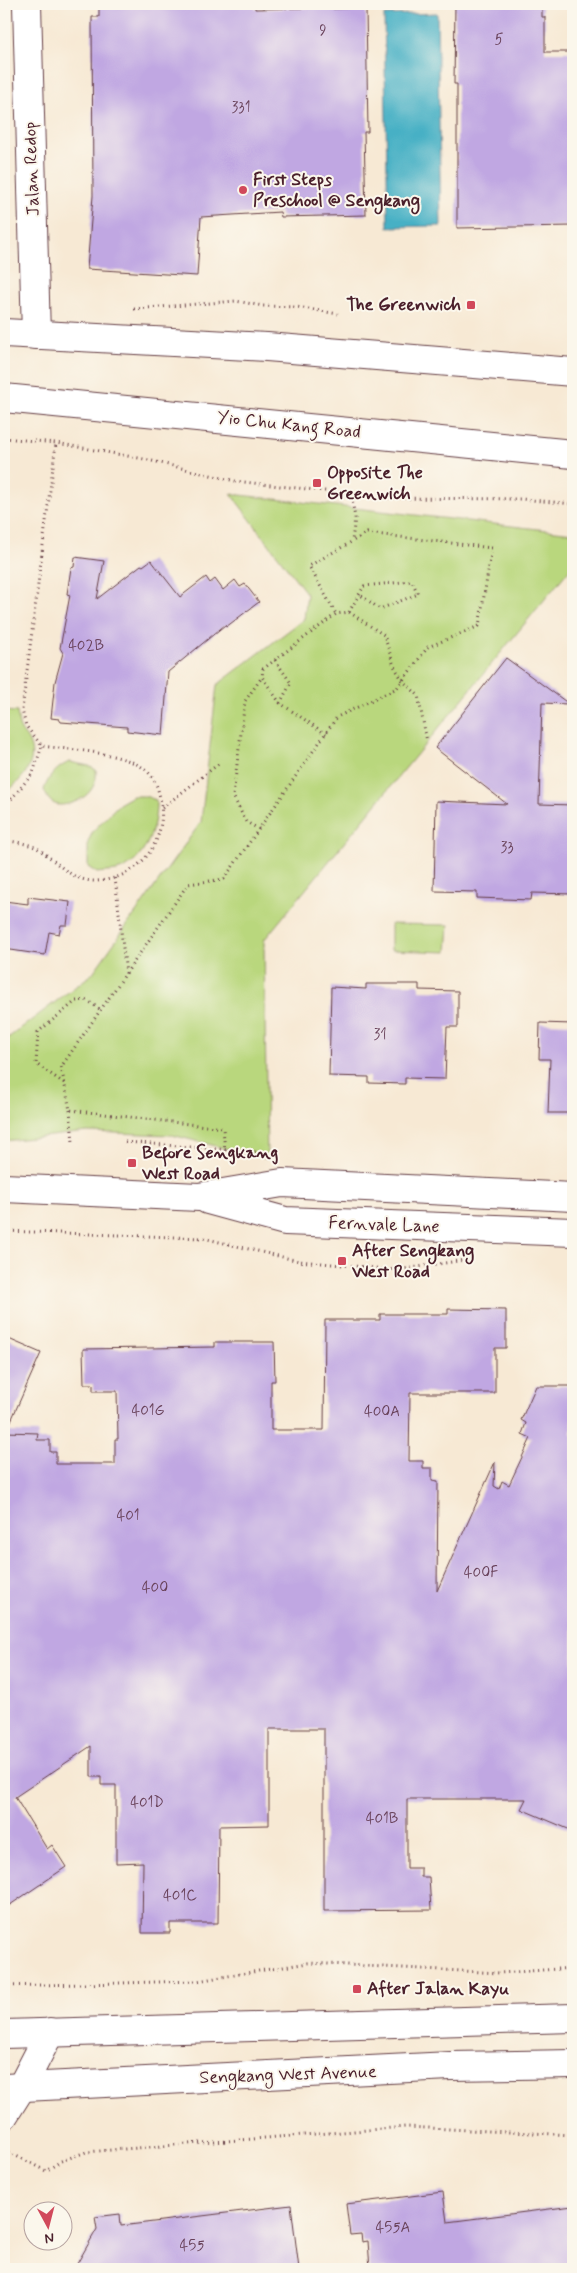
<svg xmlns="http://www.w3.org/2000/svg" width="577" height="2273" viewBox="0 0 577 2273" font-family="Mynerve,sans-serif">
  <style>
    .green { fill: #b9d77d; stroke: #827b54 }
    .water { fill: #46b0c5; stroke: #486878 }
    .building { fill: #c0a7e2 }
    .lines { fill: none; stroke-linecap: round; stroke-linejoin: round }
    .minor-casing { stroke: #643d44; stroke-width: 30 }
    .major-casing { stroke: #643d44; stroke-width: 30 }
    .path { stroke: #643d44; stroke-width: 3; stroke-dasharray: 1 4; stroke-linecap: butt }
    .minor { stroke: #fff; stroke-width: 28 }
    .major { stroke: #fff; stroke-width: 28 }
    .poi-dot { fill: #d1495b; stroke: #fbf7ec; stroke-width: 2 }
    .labels { text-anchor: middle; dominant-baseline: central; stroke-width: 4; stroke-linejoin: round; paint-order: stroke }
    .number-label { font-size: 15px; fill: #684159 }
    .street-label { font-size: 18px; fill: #4a1f2b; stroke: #fbf7ec }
    .poi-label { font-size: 18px; font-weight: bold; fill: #4a1f2b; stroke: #fbf7ec; text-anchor: start }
  </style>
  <rect width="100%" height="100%" fill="#fbf7ec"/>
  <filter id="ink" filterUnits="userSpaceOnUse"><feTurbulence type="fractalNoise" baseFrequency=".02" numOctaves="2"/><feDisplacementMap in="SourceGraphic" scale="10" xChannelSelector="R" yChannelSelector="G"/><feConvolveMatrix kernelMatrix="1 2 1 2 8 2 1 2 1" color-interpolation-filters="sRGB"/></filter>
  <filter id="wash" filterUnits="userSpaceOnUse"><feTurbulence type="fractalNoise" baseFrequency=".0096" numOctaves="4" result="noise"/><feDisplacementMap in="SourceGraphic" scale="20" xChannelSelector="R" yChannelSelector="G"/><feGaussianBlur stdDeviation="1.12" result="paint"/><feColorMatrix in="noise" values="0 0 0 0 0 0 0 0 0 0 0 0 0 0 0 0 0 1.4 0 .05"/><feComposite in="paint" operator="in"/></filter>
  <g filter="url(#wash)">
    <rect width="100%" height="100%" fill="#f7e9d4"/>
    <g class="green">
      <polygon points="231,494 573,533 573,565 264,940 267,1159 172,1135 87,1132 4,1141 4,1041 92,974 201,822 217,685 304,619 307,594"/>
      <path d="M4,711L17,712C18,717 18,724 20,728C22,733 27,737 29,742C38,762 23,778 9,790L4,781Z"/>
      <path d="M70,762L89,766L96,770C98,788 85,800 68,804C63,805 58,806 53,803C49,801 46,795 44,790C47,778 58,766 70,762Z"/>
      <path d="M133,796H145L156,800C157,826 146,863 117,871C111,872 103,872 97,873L88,867V842L93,831L119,804Z"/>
      <polygon points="391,924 449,925 447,952 391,950"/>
    </g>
    <polygon class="water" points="437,13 441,226 388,227 384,15"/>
    <g id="blocks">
      <g class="building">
        <polygon points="99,4 255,4 255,9 307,8 307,4 333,4 333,9 366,8 368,132 364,132 366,215 281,217 280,212 201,217 197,276 87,269 93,196 92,17 99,17"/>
        <polygon points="455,4 542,4 542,17 545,17 545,52 573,52 573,226 457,228 457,84 454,84"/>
        <polygon points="75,557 104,561 97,599 141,565 143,566 151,560 180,597 206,577 210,583 215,579 223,590 235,580 240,587 245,584 259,602 226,627 225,625 168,672 163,735 127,731 127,727 61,722 59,719 51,718 55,682 63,653 60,648 70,595 67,594 71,568 74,567"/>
        <polygon points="506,658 569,704 542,703 539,804 573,805 573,894 532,893 531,900 477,898 477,892 434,891 436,801 507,804 435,748"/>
        <polygon points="28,897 70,902 67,925 61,925 59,934 49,932 45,955 4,949 4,901 28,904"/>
        <polygon points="366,984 419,984 419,990 458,991 458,1027 447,1027 445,1079 405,1078 405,1084 369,1083 369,1077 329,1076 331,987 366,989"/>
        <polygon points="540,1023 573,1024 573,1113 548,1113 550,1059 539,1059"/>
        <polygon points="448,1309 506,1310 506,1348 495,1348 495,1393 410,1393 409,1461 423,1461 423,1468 432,1468 432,1480 438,1481 437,1591 495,1462 494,1486 499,1489 502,1481 509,1485 531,1438 522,1434 526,1423 521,1420 536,1386 572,1386 573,1831 521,1809 526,1799 407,1799 407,1868 421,1868 421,1877 429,1877 431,1910 324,1911 324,1729 269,1729 269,1825 219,1826 218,1923 170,1923 170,1933 142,1933 143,1862 116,1863 116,1785 101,1785 101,1777 91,1777 91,1746 15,1797 47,1849 52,1845 66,1867 4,1909 4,1337 41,1353 6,1432 38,1433 37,1440 50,1440 50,1452 56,1452 56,1464 115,1464 115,1439 118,1439 117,1391 93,1391 93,1384 84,1384 83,1349 215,1347 215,1342 274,1342 275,1381 271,1381 271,1430 324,1430 325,1320 380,1320 380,1314 448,1314"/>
        <polygon points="443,2192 447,2222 573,2206 573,2269 370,2269 368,2241 362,2242 361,2234 350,2235 346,2204"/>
        <polygon points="291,2205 299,2269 74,2269 97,2229 95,2217 120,2214 121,2226"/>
      </g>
    </g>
  </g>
  <g filter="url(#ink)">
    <use href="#blocks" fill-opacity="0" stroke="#643d44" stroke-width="1"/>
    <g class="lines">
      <g class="minor-casing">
        <g id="minor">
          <polyline points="27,4 36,335"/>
          <polyline points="4,1188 199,1197 282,1183 573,1197"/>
          <polyline points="208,1200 285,1221 573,1232"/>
        </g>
      </g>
      <g class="major-casing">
        <g id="major">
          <polyline points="4,333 267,347 573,372"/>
          <polyline points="4,398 573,454"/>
          <polyline points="4,2034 573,2018"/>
          <polyline points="4,2088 450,2066 573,2064"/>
          <polyline points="4,2115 21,2088 50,2032"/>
        </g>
      </g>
      <g class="path">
        <polyline points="134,309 236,301 263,306 297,307 338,314"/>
        <polyline points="4,438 56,443 144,459 235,481 387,498 522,499 573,504"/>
        <polyline points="351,493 355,518 352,541"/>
        <polyline points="349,612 364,586 412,581 418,594 380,609 359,594"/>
        <polyline points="275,660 291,683 280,703"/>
        <polyline points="326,734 280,703 262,677 263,669 336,614 349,612 384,635 394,666 403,681 418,695 427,742"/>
        <polyline points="162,808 221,762"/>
        <polyline points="259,829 246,822 233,796 245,701 262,677"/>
        <polyline points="4,837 7,831 8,803 33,773 42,746"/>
        <path d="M4,840C14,842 27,843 37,848C56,860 70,881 95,881C139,880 169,841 160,798C158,788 155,779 147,771C126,752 71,750 42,746L26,726L22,710L56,443"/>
        <polyline points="115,878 126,974"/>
        <polyline points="64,1083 36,1064 38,1032 76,1001 86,1000 101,1010"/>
        <polyline points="70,1110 73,1142"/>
        <polyline points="125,1142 270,1153"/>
        <polyline points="225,1151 223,1128 70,1110 61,1067 188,884 224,879 337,717 397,688 428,647 479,626 492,548 367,533 309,566 336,614"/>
        <polyline points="4,1231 203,1238 299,1261 397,1270 472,1259"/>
        <polyline points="4,1986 197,1981 308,1963 500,1973 573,1968"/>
        <polyline points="4,2150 46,2171 61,2161 86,2152 406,2127 573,2135"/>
      </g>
      <use href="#minor" class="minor"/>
      <use href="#major" class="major"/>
    </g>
  </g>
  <g class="poi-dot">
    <circle cx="243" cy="190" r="5"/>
    <rect x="466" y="300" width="10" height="10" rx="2.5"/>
    <rect x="312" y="478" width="10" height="10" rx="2.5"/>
    <rect x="127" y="1158" width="10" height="10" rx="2.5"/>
    <rect x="337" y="1256" width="10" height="10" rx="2.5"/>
    <rect x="352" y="1984" width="10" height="10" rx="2.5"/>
  </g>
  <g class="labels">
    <g class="number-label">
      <text x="323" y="31">9</text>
      <text x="499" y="40">5</text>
      <text x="241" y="108">331</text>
      <text x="86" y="646">402B</text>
      <text x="507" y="848">33</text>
      <text x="380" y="1035">31</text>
      <text x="148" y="1411">401G</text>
      <text x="382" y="1412">400A</text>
      <text x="128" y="1516">401</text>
      <text x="481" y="1573">400F</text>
      <text x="155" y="1588">400</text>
      <text x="147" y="1803">401D</text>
      <text x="382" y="1819">401B</text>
      <text x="180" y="1896">401C</text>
      <text x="393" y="2228">455A</text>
      <text x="192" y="2246">455</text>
    </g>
    <g class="street-label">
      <text transform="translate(32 169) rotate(-92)">Jalan Redop</text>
      <text transform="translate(289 425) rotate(6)">Yio Chu Kang Road</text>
      <text transform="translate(384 1225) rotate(2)">Fernvale Lane</text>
      <text transform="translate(288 2075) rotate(-2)">Sengkang West Avenue</text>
    </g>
    <g class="poi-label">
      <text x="253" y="180">First Steps<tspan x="253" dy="21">Preschool @ Sengkang</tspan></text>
      <text x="461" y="305" text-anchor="end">The Greenwich</text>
      <text x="327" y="473">Opposite The<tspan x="327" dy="21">Greenwich</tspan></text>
      <text x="142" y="1153">Before Sengkang<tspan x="142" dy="21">West Road</tspan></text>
      <text x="352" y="1251">After Sengkang<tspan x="352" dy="21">West Road</tspan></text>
      <text x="367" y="1989">After Jalan Kayu</text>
    </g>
  </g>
  <rect width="577" height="2273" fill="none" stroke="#fbf7ec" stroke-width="20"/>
  <g transform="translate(48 2226) rotate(173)"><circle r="24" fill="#fbf7ec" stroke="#b4a19f"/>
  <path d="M0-4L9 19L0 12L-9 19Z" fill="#d1495b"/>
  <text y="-8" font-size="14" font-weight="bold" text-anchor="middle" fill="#4a1f2b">N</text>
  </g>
</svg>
